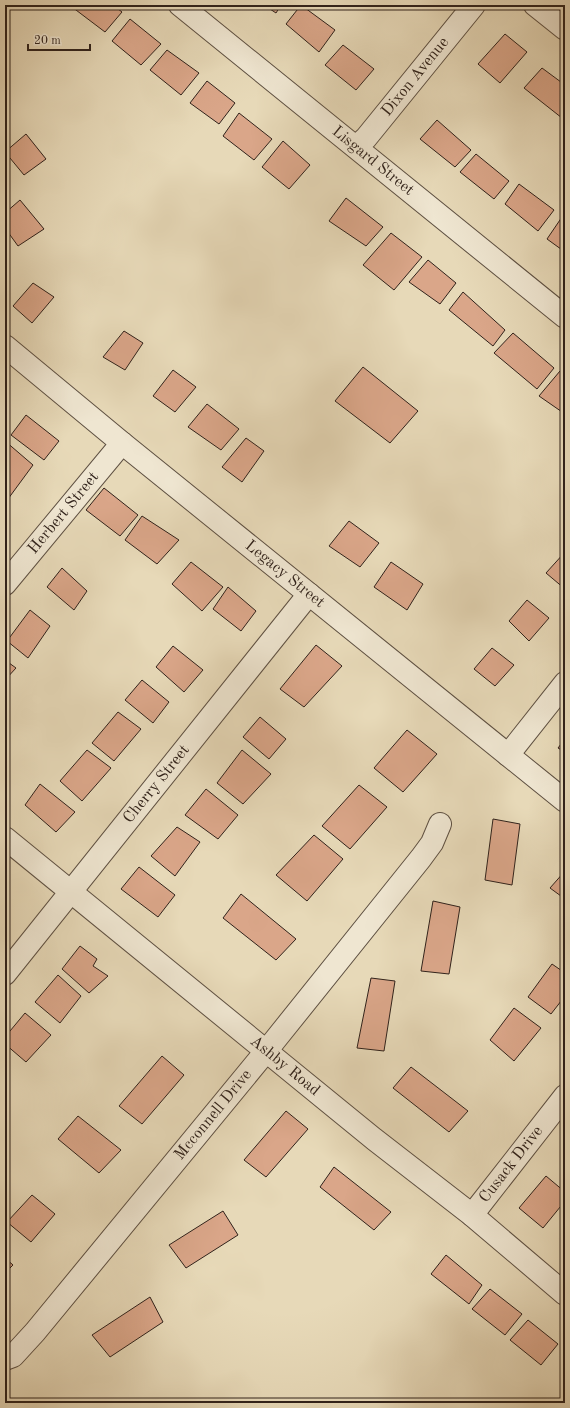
<svg xmlns="http://www.w3.org/2000/svg" width="570" height="1408" viewBox="0 0 570 1408" font-family="'Old Standard TT',serif">
  <style>
    .building { fill: #daa689; stroke: #30221b }
    .lines { fill: none; stroke-linecap: round; stroke-linejoin: round }
    .minor-casing { stroke: #5e5042; stroke-width: 24 }
    .minor { stroke: #efe6d1; stroke-width: 22 }
    .labels { text-anchor: middle; dominant-baseline: central; stroke-width: 4; stroke-linejoin: round; paint-order: stroke }
    .street-label { font-size: 16px; fill: #30221b; stroke: #efe6d1 }
  </style>
  <rect width="100%" height="100%" fill="#e7d9b8"/>
  <filter id="stains"><feTurbulence type="fractalNoise" baseFrequency=".005" numOctaves="4"/><feColorMatrix values="0 0 0 0 .2 0 0 0 0 .09 0 0 0 0 .02 0 0 0 .5 -.17"/></filter>
  <radialGradient id="worn" r=".72"><stop offset=".6" stop-color="#630" stop-opacity="0"/><stop offset="1" stop-color="#630" stop-opacity=".3"/></radialGradient>
  <g class="building">
    <polygon points="73,5 113,5 122,12 105,32 72,7"/>
    <polygon points="264,5 281,5 276,13"/>
    <polygon points="301,5 335,30 319,52 286,24"/>
    <polygon points="130,19 161,44 141,65 112,41"/>
    <polygon points="505,34 527,52 500,83 478,64"/>
    <polygon points="343,45 374,69 356,90 325,65"/>
    <polygon points="167,50 199,73 181,95 150,70"/>
    <polygon points="542,68 565,85 565,114 562,118 524,88"/>
    <polygon points="207,81 235,103 219,124 190,103"/>
    <polygon points="239,113 272,139 254,160 223,136"/>
    <polygon points="437,120 471,150 455,167 420,139"/>
    <polygon points="26,134 46,159 24,175 5,152"/>
    <polygon points="283,141 310,165 289,189 262,167"/>
    <polygon points="476,154 509,181 494,199 460,172"/>
    <polygon points="519,184 554,210 538,231 505,204"/>
    <polygon points="346,198 383,227 366,246 329,221"/>
    <polygon points="20,200 44,229 18,246 5,228 5,213"/>
    <polygon points="562,217 565,219 565,252 547,239"/>
    <polygon points="391,233 422,257 394,290 363,265"/>
    <polygon points="428,260 456,283 440,304 409,282"/>
    <polygon points="33,283 54,297 32,323 13,306"/>
    <polygon points="463,292 505,330 493,346 449,310"/>
    <polygon points="124,331 143,343 125,370 103,357"/>
    <polygon points="513,333 554,368 537,389 494,353"/>
    <polygon points="363,367 418,411 390,443 335,401"/>
    <polygon points="173,370 196,387 175,412 153,396"/>
    <polygon points="560,371 565,375 565,414 539,396"/>
    <polygon points="207,404 239,429 221,450 188,427"/>
    <polygon points="26,415 59,441 44,460 11,435"/>
    <polygon points="246,438 264,451 242,482 222,467"/>
    <polygon points="5,441 33,465 8,499 5,496"/>
    <polygon points="104,488 138,515 120,536 86,510"/>
    <polygon points="142,516 179,540 157,564 125,540"/>
    <polygon points="349,521 379,543 360,567 329,546"/>
    <polygon points="565,552 565,589 546,573"/>
    <polygon points="191,562 223,587 202,611 172,584"/>
    <polygon points="391,562 423,584 407,610 374,587"/>
    <polygon points="62,568 87,591 74,610 47,587"/>
    <polygon points="228,587 256,611 241,631 213,609"/>
    <polygon points="527,600 549,618 529,641 509,621"/>
    <polygon points="30,610 50,626 28,658 7,641"/>
    <polygon points="316,645 342,666 304,707 280,689"/>
    <polygon points="173,646 203,670 184,692 156,667"/>
    <polygon points="492,648 514,665 495,686 474,669"/>
    <polygon points="5,660 16,668 5,680"/>
    <polygon points="142,680 169,702 153,723 125,700"/>
    <polygon points="118,712 141,729 114,761 92,743"/>
    <polygon points="260,717 286,739 269,759 243,737"/>
    <polygon points="407,730 437,754 403,792 374,768"/>
    <polygon points="565,739 565,752 558,748"/>
    <polygon points="87,750 111,768 82,801 60,781"/>
    <polygon points="242,750 271,774 243,804 217,783"/>
    <polygon points="40,784 75,812 56,832 25,805"/>
    <polygon points="359,785 387,807 350,849 322,826"/>
    <polygon points="206,789 238,815 218,839 185,815"/>
    <polygon points="493,819 520,824 512,885 485,880"/>
    <polygon points="177,827 200,842 175,876 151,856"/>
    <polygon points="314,835 343,859 307,901 276,875"/>
    <polygon points="139,867 175,895 158,917 121,889"/>
    <polygon points="565,871 565,899 550,888"/>
    <polygon points="241,894 296,939 276,960 223,918"/>
    <polygon points="433,901 460,907 449,974 421,971"/>
    <polygon points="80,946 97,959 93,966 108,976 89,993 62,969"/>
    <polygon points="552,964 565,973 565,996 551,1014 528,997"/>
    <polygon points="58,975 81,996 60,1023 35,1002"/>
    <polygon points="371,978 395,981 384,1051 357,1048"/>
    <polygon points="514,1008 541,1028 514,1061 490,1040"/>
    <polygon points="25,1013 51,1035 26,1062 5,1044 5,1037"/>
    <polygon points="162,1056 184,1075 142,1124 119,1106"/>
    <polygon points="411,1067 468,1111 449,1132 393,1088"/>
    <polygon points="286,1111 308,1129 266,1177 244,1160"/>
    <polygon points="78,1116 121,1150 99,1173 58,1139"/>
    <polygon points="334,1167 391,1212 374,1230 320,1187"/>
    <polygon points="546,1176 565,1192 565,1201 543,1228 519,1208"/>
    <polygon points="32,1195 55,1214 31,1242 7,1222"/>
    <polygon points="223,1211 238,1235 186,1268 169,1245"/>
    <polygon points="446,1255 482,1285 469,1304 431,1274"/>
    <polygon points="5,1258 13,1265 5,1273"/>
    <polygon points="490,1289 522,1314 505,1335 472,1309"/>
    <polygon points="150,1297 163,1322 110,1357 92,1335"/>
    <polygon points="528,1320 558,1344 541,1365 510,1340"/>
  </g>
  <g class="lines">
    <g class="minor-casing">
      <g id="minor">
        <path id="s1" d="M180,5L565,317"/>
        <polyline points="535,5 565,29"/>
        <path id="s2" d="M356,147L366,138L474,5"/>
        <path id="s3" d="M5,346L122,443L565,801"/>
        <path id="s4" d="M5,584L122,443"/>
        <polyline points="508,755 565,683"/>
        <path id="s5" d="M5,838L374,1139L472,1215L565,1294"/>
        <path id="s6" d="M5,974L309,594"/>
        <path id="s7" d="M472,1215L565,1096"/>
        <path id="s8" d="M5,1359L13,1356L35,1332L267,1050L421,858L432,843L440,824"/>
      </g>
    </g>
    <use href="#minor" class="minor"/>
  </g>
  <g class="labels">
    <g class="street-label">
      <text stroke="none"><textPath href="#s2" startOffset="92">Dixon Avenue</textPath></text>
      <text stroke="none"><textPath href="#s1" startOffset="248">Lisgard Street</textPath></text>
      <text stroke="none"><textPath href="#s4" startOffset="92">Herbert Street</textPath></text>
      <text stroke="none"><textPath href="#s3" startOffset="361">Legacy Street</textPath></text>
      <text stroke="none"><textPath href="#s6" startOffset="243">Cherry Street</textPath></text>
      <text stroke="none"><textPath href="#s5" startOffset="361">Ashby Road</textPath></text>
      <text stroke="none"><textPath href="#s8" startOffset="322">Mcconnell Drive</textPath></text>
      <text stroke="none"><textPath href="#s7" startOffset="64">Cusack Drive</textPath></text>
    </g>
  </g>
  <rect width="570" height="1408" fill="none" stroke="#e7d9b8" stroke-width="20"/>
  <rect x="6" y="6" width="558" height="1396" fill="none" stroke="#30221b" stroke-width="2"/>
  <rect x="10" y="10" width="550" height="1388" fill="none" stroke="#30221b"/>
  <path d="M28 44v6h62v-6" fill="none" stroke="#30221b" stroke-width="2"/>
  <text x="34" y="44" font-size="12" fill="#30221b" stroke="#efe6d1" stroke-width="3" paint-order="stroke">20 m</text>
  <rect width="100%" height="100%" filter="url(#stains)"/>
  <rect width="100%" height="100%" fill="url(#worn)"/>
</svg>
